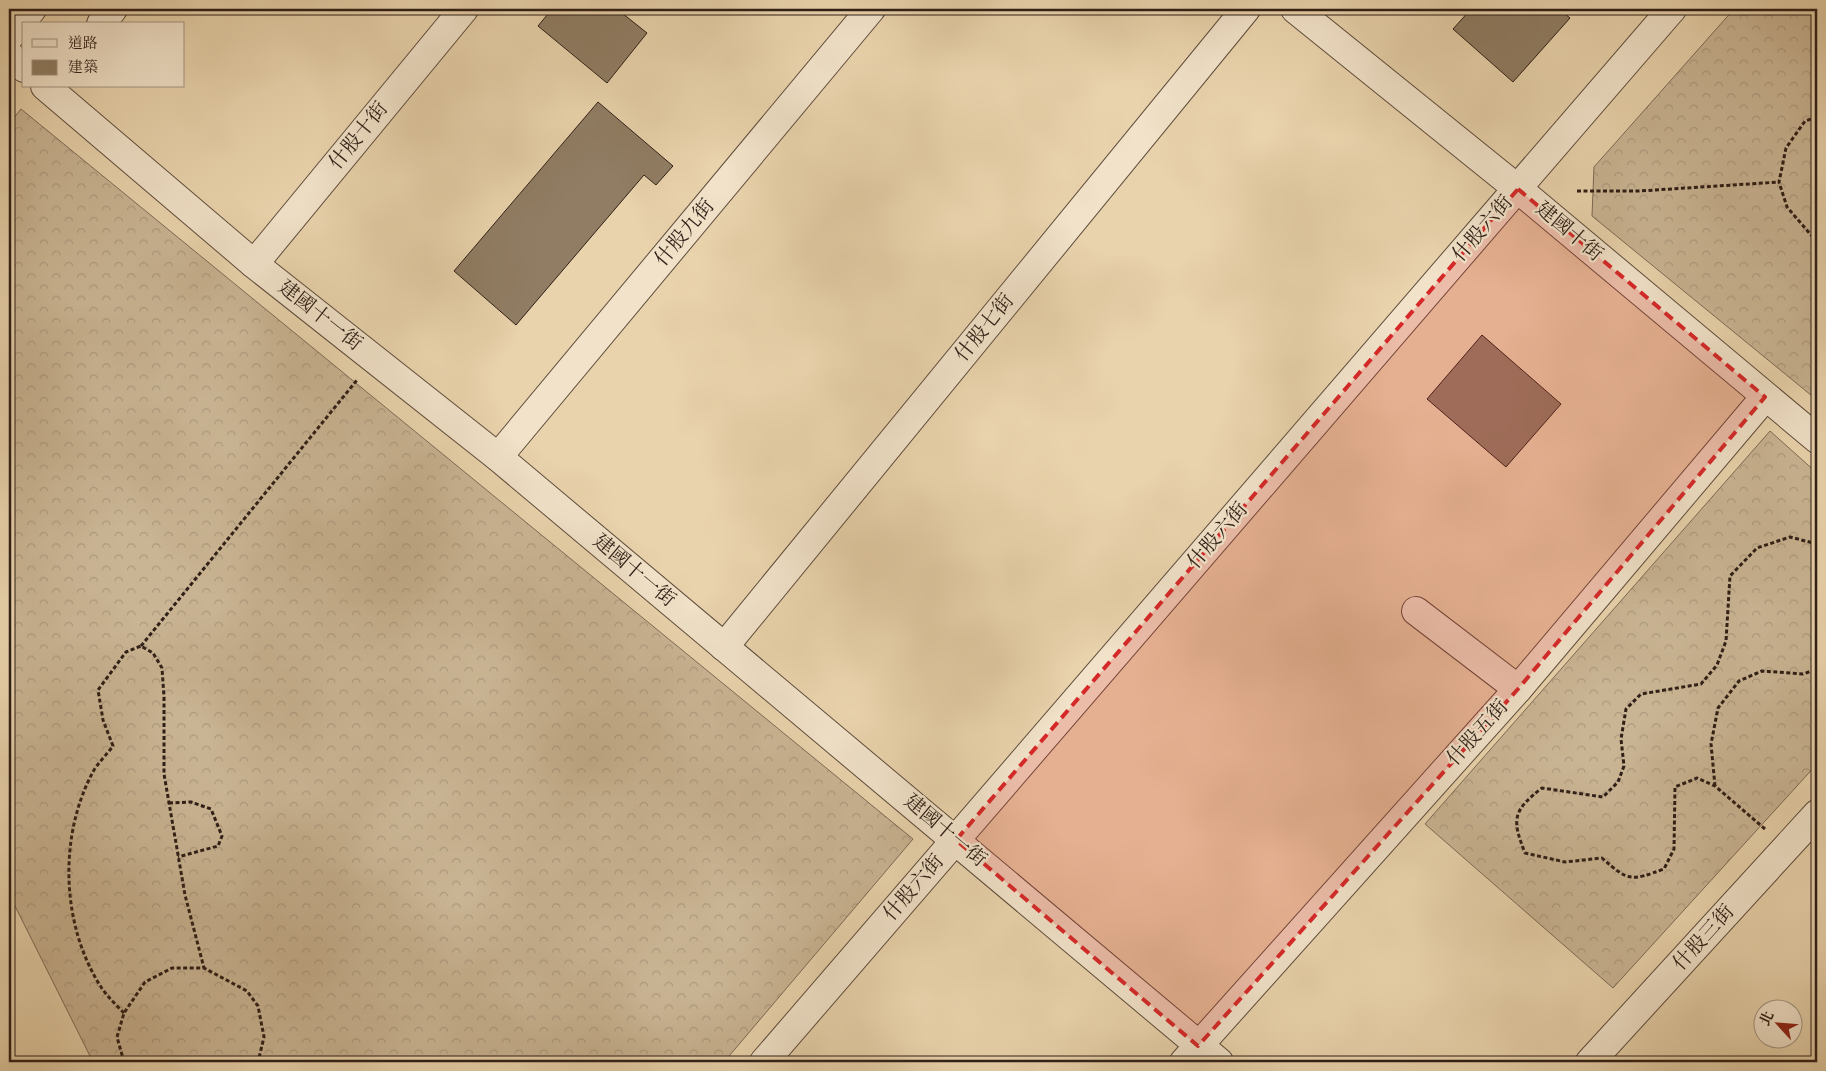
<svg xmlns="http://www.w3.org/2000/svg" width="1826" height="1071" viewBox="0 0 1826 1071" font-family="'Libre Bodoni','Noto Serif TC',serif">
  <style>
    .forest { fill: url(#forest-crowns); stroke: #7c6a55 }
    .building { fill: #907d64; stroke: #2f1f17 }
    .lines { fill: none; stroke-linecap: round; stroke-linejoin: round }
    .minor-casing { stroke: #5e4c3c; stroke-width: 30 }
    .path { stroke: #2f1f17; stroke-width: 3; stroke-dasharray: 4 2.5; stroke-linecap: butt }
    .minor { stroke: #f1e2c9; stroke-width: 28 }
    .marked { fill: #d62828; fill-opacity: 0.2; stroke: #d62828; stroke-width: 4; stroke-dasharray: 10 6; stroke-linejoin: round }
    .labels { text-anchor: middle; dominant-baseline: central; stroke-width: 4.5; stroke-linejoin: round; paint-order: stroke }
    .street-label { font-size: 20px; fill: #2f1f17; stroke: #f1e2c9 }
  </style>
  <defs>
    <pattern id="forest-crowns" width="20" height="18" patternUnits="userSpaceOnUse" patternTransform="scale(1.25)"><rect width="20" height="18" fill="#c9b493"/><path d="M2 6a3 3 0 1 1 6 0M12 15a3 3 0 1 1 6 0" fill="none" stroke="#ad9a7e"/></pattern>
  </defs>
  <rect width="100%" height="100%" fill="#e9d3ac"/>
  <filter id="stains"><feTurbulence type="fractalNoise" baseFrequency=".004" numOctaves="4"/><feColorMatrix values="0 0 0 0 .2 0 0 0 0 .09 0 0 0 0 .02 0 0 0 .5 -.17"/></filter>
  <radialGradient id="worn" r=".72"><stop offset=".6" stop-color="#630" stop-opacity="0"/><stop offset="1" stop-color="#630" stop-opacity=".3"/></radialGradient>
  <g class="forest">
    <polygon points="1734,9 1817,9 1817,400 1592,216 1594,167"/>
    <polygon points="21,109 913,839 724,1062 93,1062 9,894 9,124"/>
    <polygon points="1770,431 1817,473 1817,764 1613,988 1425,824"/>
  </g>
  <g class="building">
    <polygon points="552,9 617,9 647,33 607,83 538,26"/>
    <polygon points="1471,9 1559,9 1570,18 1513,82 1453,29"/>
    <polygon points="598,102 673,166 656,185 644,175 516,325 454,271"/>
    <polygon points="1482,335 1561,404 1506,467 1427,399"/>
  </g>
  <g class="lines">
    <g class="minor-casing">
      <g id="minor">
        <polyline points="1295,9 1518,189 1817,439"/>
        <polyline points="101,24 113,9"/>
        <polyline points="9,37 32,9"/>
        <polyline points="9,55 24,68"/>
        <polyline points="45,86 254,264 498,457 1219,1062"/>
        <polyline points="254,264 464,9"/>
        <polyline points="498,457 871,9"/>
        <polyline points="1416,611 1518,689"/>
        <polyline points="724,647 1246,9"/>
        <polyline points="764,1062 1672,9"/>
        <polyline points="1184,1062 1518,689 1765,397"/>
        <polyline points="1590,1062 1817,814"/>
      </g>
    </g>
    <g class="path">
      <polyline points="1817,117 1805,121 1786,148 1779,182 1787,207 1811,235 1817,235"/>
      <polyline points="1577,191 1639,191 1779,182"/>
      <polyline points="141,646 357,380"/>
      <polyline points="1715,786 1711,744 1718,708 1739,681 1762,671 1803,674 1817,669"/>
      <polyline points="169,803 191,802 211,809 222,836 218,846 178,857"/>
      <path d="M1765,829L1715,786L1697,778L1675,787L1674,849L1664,869C1631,881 1629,882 1602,858L1565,862L1525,853C1512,820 1512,811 1542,788L1603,797L1618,782L1624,766L1621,739L1626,709L1641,694L1701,684L1717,665L1726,641L1730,576L1757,548L1790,537L1817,544"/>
      <path d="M124,1013C116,1005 107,996 101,987C61,925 58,835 94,770C99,762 107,754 113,746L103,720L98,690L126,652L141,646L153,653L162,668L164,697V774L185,895L204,968"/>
      <polyline points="124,1062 117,1037 124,1013 145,982 172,968 204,968 247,991 258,1006 264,1037 258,1062"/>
    </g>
    <use href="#minor" class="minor"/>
  </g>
  <path class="marked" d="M1518,189L1765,397L1518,689L1198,1046L956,840Z"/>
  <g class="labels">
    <g class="street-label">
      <text transform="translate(359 136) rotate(-51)">什股十街</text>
      <text transform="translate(1483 229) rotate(-49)">什股六街</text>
      <text transform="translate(1569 232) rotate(40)">建國十街</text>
      <text transform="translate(685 233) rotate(-50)">什股九街</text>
      <text transform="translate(320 316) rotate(38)">建國十一街</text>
      <text transform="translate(985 328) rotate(-51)">什股七街</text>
      <text transform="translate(1218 536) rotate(-49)">什股六街</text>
      <text transform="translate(634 571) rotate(40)">建國十一街</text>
      <text transform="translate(1478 733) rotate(-48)">什股五街</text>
      <text transform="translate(945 831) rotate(40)">建國十一街</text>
      <text transform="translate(914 888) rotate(-49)">什股六街</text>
      <text transform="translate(1704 938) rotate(-48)">什股三街</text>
    </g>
  </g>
  <rect width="1826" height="1071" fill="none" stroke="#e9d3ac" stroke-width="30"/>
  <rect x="10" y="10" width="1806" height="1051" fill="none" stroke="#2f1f17" stroke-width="2.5"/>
  <rect x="15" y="15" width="1796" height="1041" fill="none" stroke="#2f1f17"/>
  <rect x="22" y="22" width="162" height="65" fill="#f1e2c9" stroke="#a39482"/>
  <rect x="32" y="39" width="25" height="8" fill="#f1e2c9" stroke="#a39482"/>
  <text x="68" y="48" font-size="15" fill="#2f1f17">道路</text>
  <rect x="32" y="60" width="25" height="15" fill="#907d64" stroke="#a39482"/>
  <text x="68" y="72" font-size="15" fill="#2f1f17">建築</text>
  <g transform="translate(1778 1024) rotate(296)"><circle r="24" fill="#f1e2c9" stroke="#a39482"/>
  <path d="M0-4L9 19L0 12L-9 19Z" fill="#8f2418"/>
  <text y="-8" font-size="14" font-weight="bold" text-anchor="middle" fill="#2f1f17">北</text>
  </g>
  <rect width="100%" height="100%" filter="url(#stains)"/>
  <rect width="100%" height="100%" fill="url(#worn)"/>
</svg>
